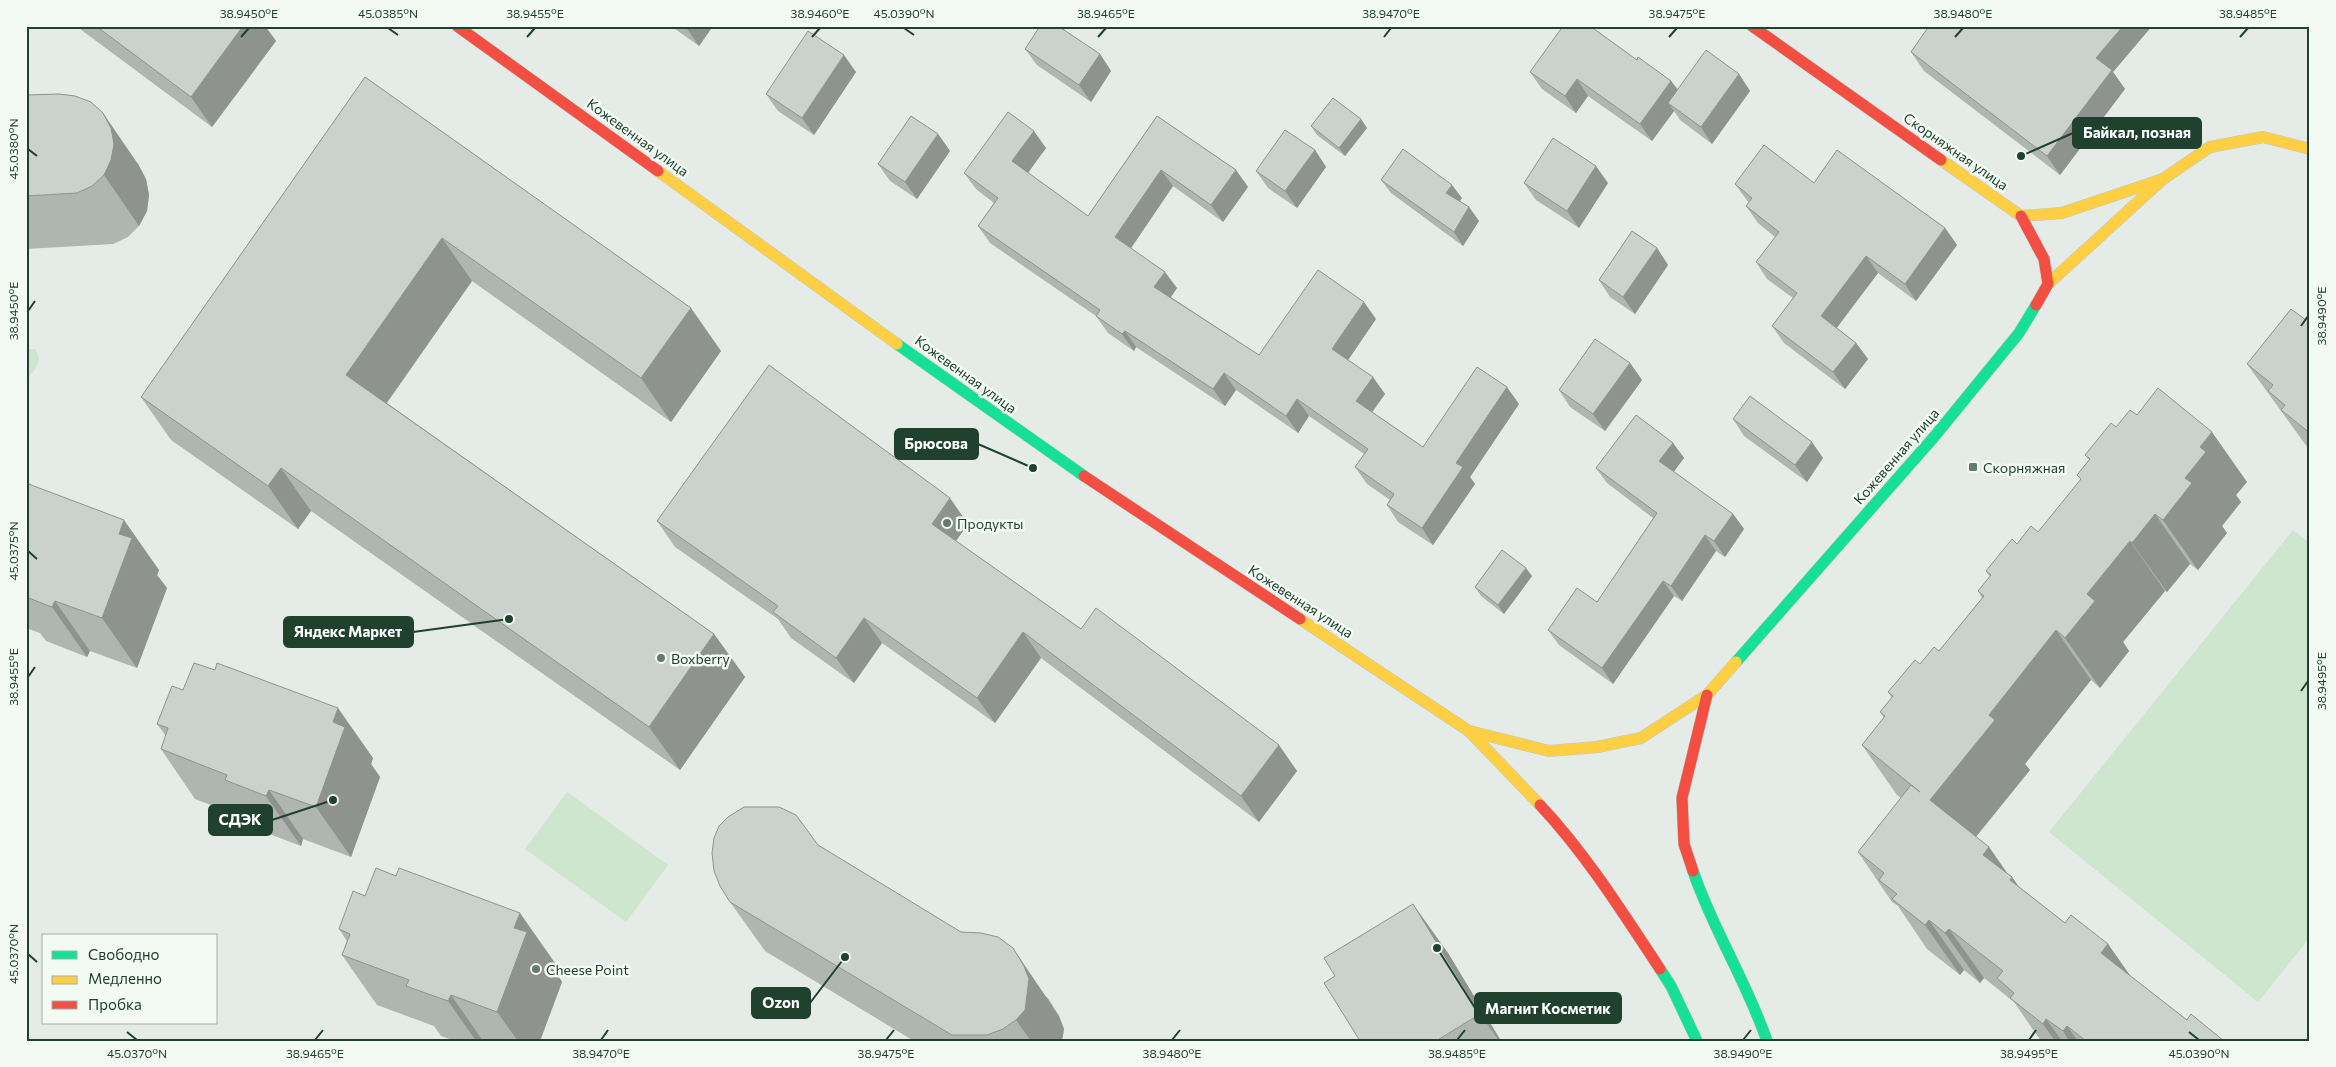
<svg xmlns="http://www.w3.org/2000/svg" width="2336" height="1067" viewBox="0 0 2336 1067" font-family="Commissioner,sans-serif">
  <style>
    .green { fill: #cde6cd }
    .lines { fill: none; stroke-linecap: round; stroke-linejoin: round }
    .fast-casing { stroke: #bec7c2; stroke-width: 12 }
    .slow-casing { stroke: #bec7c2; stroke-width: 12 }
    .jam-casing { stroke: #bec7c2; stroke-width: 12 }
    .fast { stroke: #16e098; stroke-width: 11 }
    .slow { stroke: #ffcf43; stroke-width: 11 }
    .jam { stroke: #f24e42; stroke-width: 11 }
    .wall { fill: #afb5b1 }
    .shaded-wall { fill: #8e9390 }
    .building { fill: #cbd2ce; stroke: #8e9390 }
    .ticks { fill: none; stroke: #1f412e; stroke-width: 2 }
    .poi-dot { fill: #647c6e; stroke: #f3faf4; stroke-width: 2 }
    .labels { text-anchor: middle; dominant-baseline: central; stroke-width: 5; stroke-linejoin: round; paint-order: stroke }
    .street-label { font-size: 14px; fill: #1f412e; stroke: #f3faf4 }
    .poi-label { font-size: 14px; fill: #1f412e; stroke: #f3faf4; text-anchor: start }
    .leader { fill: none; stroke: #1f412e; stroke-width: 2 }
    .callout-dot { fill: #1f412e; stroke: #f3faf4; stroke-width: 2 }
    .callout { fill: #1f412e; stroke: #1f412e; stroke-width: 2 }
    .callout-label { font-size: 15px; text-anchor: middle; font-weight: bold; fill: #fff }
    .neatline { fill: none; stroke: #1f412e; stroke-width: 2 }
    .ticks-label { font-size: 12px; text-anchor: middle; fill: #1f412e }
  </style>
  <rect width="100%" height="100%" fill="#e5ebe6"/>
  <g class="green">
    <path d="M26,349H35C44,361 34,371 26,381Z"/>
    <polygon points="2293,530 2310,543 2310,937 2258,1002 2049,832"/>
    <polygon points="567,792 668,865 626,922 525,849"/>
  </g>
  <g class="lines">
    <g class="fast-casing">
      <g id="fast">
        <polyline points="897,344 1084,476"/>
        <polyline points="1736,662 1934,437 2019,333 2036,305"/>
        <path d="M1693,871C1713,930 1747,982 1767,1041"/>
        <polyline points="1660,969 1671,986 1697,1041"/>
      </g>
    </g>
    <g class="slow-casing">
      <g id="slow">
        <polyline points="1941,160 2021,216 2062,213 2163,179"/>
        <polyline points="658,171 897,344"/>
        <polyline points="2048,284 2163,179 2210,147 2263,137 2310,149"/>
        <polyline points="1300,619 1469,731 1540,805"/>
        <polyline points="1469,731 1549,751 1597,747 1641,738 1707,695 1736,662"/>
      </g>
    </g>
    <g class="jam-casing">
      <g id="jam">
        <polyline points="457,26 658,171"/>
        <polyline points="1752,26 1941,160"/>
        <polyline points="2021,216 2044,259 2048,284 2036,305"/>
        <polyline points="1084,476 1300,619"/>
        <path d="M1540,805C1586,854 1623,913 1660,969"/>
        <polyline points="1693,871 1684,844 1682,798 1707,695"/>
      </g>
    </g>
    <use href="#fast" class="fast"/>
    <use href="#slow" class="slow"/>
    <use href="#jam" class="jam"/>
  </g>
  <g class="wall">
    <polygon points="76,26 265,26 276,41 212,127"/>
    <polygon points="671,26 713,26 699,46"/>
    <polygon points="1929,26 2152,26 2113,72 2125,89 2060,175 1924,71 1911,52"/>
    <polygon points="1025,49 1100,54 1111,71 1091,102 1037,65"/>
    <polygon points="1637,60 1671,81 1678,89 1739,74 1750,91 1712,144 1680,120 1674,111 1652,141 1588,96 1576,113 1542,89 1530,72"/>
    <polygon points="856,72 814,135 778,111 766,94"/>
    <polygon points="365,77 721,351 671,422 472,281 387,403 714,634 745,677 680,770 311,511 298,529 171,440 141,397"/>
    <polygon points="26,95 138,164 146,179 149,195 147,211 139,226 128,237 113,244 26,249"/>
    <polygon points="1157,116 1236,170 1248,187 1223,222 1173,186 1131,248 1177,288 1171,297 1259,355 1376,319 1348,360 1385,394 1372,412 1423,447 1519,404 1470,477 1475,484 1433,545 1398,522 1387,505 1390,500 1367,484 1355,467 1364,454 1309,416 1298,433 1236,390 1225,406 1136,347 1134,351 1108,333 1096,316 990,243 978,226 994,203 976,189 964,173 1046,148 1028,173 1088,216"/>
    <polygon points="1311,126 1367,128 1345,156 1317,135"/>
    <polygon points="938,134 950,151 917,199 890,181 878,164"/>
    <polygon points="1315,150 1326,167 1297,208 1268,188 1256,171"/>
    <polygon points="1381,180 1462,198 1460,201 1469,207 1479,221 1463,246 1391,193"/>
    <polygon points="1524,183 1608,183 1579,228 1536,200"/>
    <polygon points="1814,183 1945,228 1957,245 1916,301 1878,273 1836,328 1856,343 1868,359 1845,389 1784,343 1772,326 1793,298 1767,279 1756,262 1775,237 1758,223 1746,206 1749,203 1735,184"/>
    <polygon points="1657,248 1668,265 1635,314 1610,297 1599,280"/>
    <polygon points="2310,315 2310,451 2247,364 2306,320"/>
    <polygon points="1630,363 1642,380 1605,431 1570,407 1559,390"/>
    <polygon points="2137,415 2247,482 2236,495 2241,502 2222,526 2227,533 2198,570 2190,564 2167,592 2165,591 2123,642 2129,651 2100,688 2091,680 2025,764 2030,770 1976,837 1989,847 2008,874 2012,877 2018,886 2065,923 2108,944 2130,976 2187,1020 2224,1041 2041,1041 2014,1002 1984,978 1980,983 1964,970 1960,975 1927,949 1898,906 1892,902 1858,852 1901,798 1897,795 1862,745 1884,718 1880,712 1892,698 1888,692 1920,664 1939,651 1982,598 1978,591 1990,577 1986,571 2017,544 2038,532 2081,480 2077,475 2089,460 2085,455 2116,427"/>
    <polygon points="1733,419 1823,458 1807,482 1744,436"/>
    <polygon points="1673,443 1684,458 1673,472 1733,514 1744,529 1725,557 1716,551 1682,601 1674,596 1613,684 1559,645 1548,630 1597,602 1653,518 1607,483 1596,468"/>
    <polygon points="26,483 159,570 157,575 167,588 137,668 90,651 87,657 46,641 40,633 26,628"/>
    <polygon points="657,521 968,524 956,541 1081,629 1297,771 1259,822 1041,658 995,723 882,643 854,683 791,638 778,619 675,547"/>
    <polygon points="1532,576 1504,614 1481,596 1475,587"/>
    <polygon points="157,724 373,758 371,764 380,777 351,857 303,839 301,846 259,830 253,821 195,799 161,749 166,736"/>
    <polygon points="818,845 1048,998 1059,1016 1064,1029 1062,1041 914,1041 765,951 730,902"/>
    <polygon points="339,929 555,963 553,968 562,982 540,1041 455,1041 441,1036 434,1026 377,1005 342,955 347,941"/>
    <polygon points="1448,953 1501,1041 1360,1041 1335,976"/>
  </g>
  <g class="shaded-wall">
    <polygon points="243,26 265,26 276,41 212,127 191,97"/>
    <polygon points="685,26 713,26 699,46"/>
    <polygon points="2123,26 2152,26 2113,72 2125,89 2060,175 2047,156 2096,58"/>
    <polygon points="1100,54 1111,71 1091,102 1079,85"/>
    <polygon points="844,55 856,72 814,135 802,118"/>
    <polygon points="1739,74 1750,91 1712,144 1701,127"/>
    <polygon points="1577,79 1588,96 1576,113 1565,96"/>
    <polygon points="1671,81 1683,98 1668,103 1674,111 1652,141 1640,124"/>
    <polygon points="103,113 138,164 146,179 149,195 147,211 139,226 104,175"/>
    <polygon points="1361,119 1367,128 1345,156 1339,148"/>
    <polygon points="1034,131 1046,148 1024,178 1012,161"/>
    <polygon points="938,134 950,151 917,199 905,182"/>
    <polygon points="1315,150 1326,167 1297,208 1285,191"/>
    <polygon points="1596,166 1608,183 1579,228 1567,211"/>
    <polygon points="1161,170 1173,186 1127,254 1115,237"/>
    <polygon points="1236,170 1248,187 1223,222 1211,205"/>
    <polygon points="1452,185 1462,198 1456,206 1446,193"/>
    <polygon points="1469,207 1479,221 1463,246 1454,232"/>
    <polygon points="1945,228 1957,245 1916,301 1905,284"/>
    <polygon points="442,238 472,281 376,418 346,375"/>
    <polygon points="1657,248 1668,265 1635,314 1623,297"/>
    <polygon points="1866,256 1878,273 1833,333 1821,316"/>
    <polygon points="1165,272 1177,288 1166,304 1154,287"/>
    <polygon points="1364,302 1376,319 1344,366 1332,349"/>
    <polygon points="691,308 721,351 671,422 641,378"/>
    <polygon points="1125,331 1136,347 1134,351 1122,334"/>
    <polygon points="1856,343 1868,359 1845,389 1833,372"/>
    <polygon points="1630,363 1642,380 1605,431 1593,414"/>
    <polygon points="1224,373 1236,390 1225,406 1213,389"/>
    <polygon points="1373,377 1385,394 1368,418 1356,401"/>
    <polygon points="1507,387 1519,404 1470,477 1475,484 1433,545 1422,528 1456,463"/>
    <polygon points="1297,399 1309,416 1298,433 1286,416"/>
    <polygon points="2212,432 2247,482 2236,495 2241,502 2222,526 2227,533 2198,570 2163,520 2200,447"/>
    <polygon points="1812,442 1823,458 1807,482 1795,465"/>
    <polygon points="1673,443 1684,458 1670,477 1659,461"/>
    <polygon points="281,468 311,511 298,529 268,486"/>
    <polygon points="950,498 968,524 950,549 932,524"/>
    <polygon points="1733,514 1744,529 1725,557 1714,541"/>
    <polygon points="2155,514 2190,564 2167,592 2132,543"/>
    <polygon points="124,520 159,570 157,575 167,588 137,668 102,618 119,534"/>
    <polygon points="1705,535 1716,551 1682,601 1671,586"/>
    <polygon points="2130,541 2165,591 2123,642 2129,651 2100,688 2065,638 2087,594"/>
    <polygon points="1526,568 1532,576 1504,614 1498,605"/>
    <polygon points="1663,581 1674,596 1613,684 1602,668"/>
    <polygon points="55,601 90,651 87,657 52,607"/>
    <polygon points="864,618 882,643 854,683 836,658"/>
    <polygon points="2056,630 2091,680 2025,764 2030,770 1965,850 1930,800 1989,715"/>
    <polygon points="1023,632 1041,658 995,723 977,698"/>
    <polygon points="714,634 745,677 680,770 649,727"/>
    <polygon points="338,708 373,758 371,764 380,777 351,857 316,807 333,722"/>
    <polygon points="1279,745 1297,771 1259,822 1241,796"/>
    <polygon points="269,790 303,839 301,846 266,796"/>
    <polygon points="1989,847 2011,879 2012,877 2047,927 1983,855"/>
    <polygon points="1413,904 1448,953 1501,1041 1499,1041 1480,1014"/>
    <polygon points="520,913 555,963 553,968 562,982 540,1041 518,1041 497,1012 514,928"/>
    <polygon points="1929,920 1964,970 1960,975 1925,925"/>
    <polygon points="1949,929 1984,978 1980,983 1945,933"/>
    <polygon points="2108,944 2143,994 2101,953"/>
    <polygon points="1013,948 1059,1016 1064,1029 1062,1041 1031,1041 1016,1020"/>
    <polygon points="451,995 483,1041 476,1041 448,1001"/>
    <polygon points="2046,1019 2062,1041 2055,1041 2043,1024"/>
    <polygon points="2067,1026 2078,1041 2069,1041 2063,1031"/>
  </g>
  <g class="building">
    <polygon points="96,26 243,26 191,97"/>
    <polygon points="1040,26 1058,26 1100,54 1079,85 1025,49"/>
    <polygon points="1563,26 1590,26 1637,60 1638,57 1671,81 1640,124 1577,79 1565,96 1530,72"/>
    <polygon points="1929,26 2123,26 2096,58 2112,70 2047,156 1911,52"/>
    <polygon points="808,31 844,55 802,118 766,94"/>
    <polygon points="1706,50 1739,74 1701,127 1668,103"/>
    <polygon points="365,77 691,308 641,378 442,238 346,375 714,634 649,727 281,468 268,486 141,397"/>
    <polygon points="59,94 75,96 91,102 103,113 111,128 114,144 111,160 104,175 92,186 77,193 26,196 26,95"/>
    <polygon points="1333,98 1361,119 1339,148 1311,126"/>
    <polygon points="1008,112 1034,131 1012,161 1088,216 1157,116 1236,170 1211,205 1161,170 1115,237 1165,272 1154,287 1259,355 1318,270 1364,302 1332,349 1373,377 1356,401 1423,447 1477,367 1507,387 1456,463 1463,467 1422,528 1387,505 1394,494 1355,467 1368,449 1297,399 1286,416 1224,373 1213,389 1125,331 1122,334 1096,316 1100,310 978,226 998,198 964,173"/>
    <polygon points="911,116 938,134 905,182 878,164"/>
    <polygon points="1285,130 1315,150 1285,191 1256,171"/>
    <polygon points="1553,138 1596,166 1567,211 1524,183"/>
    <polygon points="1764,145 1814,183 1837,150 1945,228 1905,284 1866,256 1821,316 1856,343 1833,372 1772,326 1797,293 1756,262 1779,232 1746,206 1752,198 1735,184"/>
    <polygon points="1403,149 1452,185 1446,193 1469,207 1454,232 1381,180"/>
    <polygon points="1632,231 1657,248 1623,297 1599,280"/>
    <polygon points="2291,309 2306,320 2310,315 2310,433 2281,410 2285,405 2268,391 2273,385 2247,364"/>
    <polygon points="1595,339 1630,363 1593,414 1559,390"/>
    <polygon points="769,365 950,498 932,524 1081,629 1096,608 1279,745 1241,796 1023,632 977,698 864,618 836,658 773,612 778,606 657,521"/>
    <polygon points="2158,388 2212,432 2200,447 2206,452 2185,478 2192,483 2163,520 2155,514 2132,543 2130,541 2087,594 2095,601 2065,638 2056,630 1989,715 1995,720 1930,800 1989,847 1983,855 2012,877 2010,880 2065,923 2071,915 2108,944 2101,953 2187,1020 2191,1014 2224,1041 2086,1041 2067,1026 2063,1031 2046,1019 2043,1024 2010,998 2014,993 1997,978 2003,971 1949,929 1945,933 1929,920 1925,925 1892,899 1897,894 1879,880 1884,873 1858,852 1911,785 1920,792 1862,745 1885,716 1880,712 1893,696 1888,692 1915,660 1920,664 1934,647 1939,651 1984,596 1978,591 1991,575 1986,571 2012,539 2017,544 2031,526 2038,532 2081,479 2077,475 2090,459 2085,455 2111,423 2116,427 2130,410 2137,415"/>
    <polygon points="1750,396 1812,442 1795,465 1733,419"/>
    <polygon points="1636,415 1673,443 1659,461 1733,514 1714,541 1705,535 1671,586 1663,581 1602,668 1548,630 1577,588 1597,602 1657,513 1596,468"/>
    <polygon points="26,483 124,520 119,534 132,538 102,618 55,601 52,607 26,597"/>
    <polygon points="1502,550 1526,568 1498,605 1475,587"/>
    <polygon points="194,663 215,670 217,663 338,708 333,722 345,727 316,807 269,790 266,796 225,780 227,775 161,749 168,728 157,724 172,686 183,690"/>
    <polygon points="744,807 779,807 796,815 818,845 961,932 981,933 998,937 1013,948 1024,966 1029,979 1025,1010 1016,1020 1003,1029 987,1035 952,1035 730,902 720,886 714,871 712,853 714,838 719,826 728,817"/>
    <polygon points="376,868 396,876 399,868 520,913 514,928 527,932 497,1012 451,995 448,1001 406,986 409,980 342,955 350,934 339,929 353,891 365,896"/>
    <polygon points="1413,904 1480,1014 1436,1041 1360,1041 1324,983 1335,976 1324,958"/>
  </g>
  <path class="ticks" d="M388,28L398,35M904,28L914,35M241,37L249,28M527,37L535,28M812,37L820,28M1098,37L1106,28M1384,37L1391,28M1669,37L1677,28M1955,37L1963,28M2240,37L2248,28M28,149L37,156M28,311L35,301M2301,326L2308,316M28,551L37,559M28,677L35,667M2301,691L2308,681M28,954L37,962M127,1032L137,1040M2189,1032L2199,1040M315,1040L323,1030M601,1040L608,1030M886,1040L894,1030M1172,1040L1180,1030M1457,1040L1465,1030M1743,1040L1751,1030M2029,1040L2036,1030"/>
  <g class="poi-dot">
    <rect x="1968" y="462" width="10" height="10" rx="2.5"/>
    <circle cx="947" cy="523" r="5"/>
    <circle cx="661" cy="658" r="5"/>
    <circle cx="536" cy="969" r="5"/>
  </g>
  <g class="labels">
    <g class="street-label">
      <text transform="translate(638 137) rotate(36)">Кожевенная улица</text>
      <text transform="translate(1956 151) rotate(35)">Скорняжная улица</text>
      <text transform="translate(966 374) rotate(36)">Кожевенная улица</text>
      <text transform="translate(1896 456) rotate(-49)">Кожевенная улица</text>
      <text transform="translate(1301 601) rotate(33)">Кожевенная улица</text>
    </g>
    <g class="poi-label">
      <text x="1983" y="467">Скорняжная</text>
      <text x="957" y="523">Продукты</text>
      <text x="671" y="658">Boxberry</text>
      <text x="546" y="969">Cheese Point</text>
    </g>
  </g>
  <path class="leader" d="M2021 156L2073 133M1033 468L978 444M509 619L413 632M333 800L272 820M845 957L810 1003M1437 948L1475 1008"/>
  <g class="callout-dot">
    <circle cx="2021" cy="156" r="5"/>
    <circle cx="1033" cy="468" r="5"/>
    <circle cx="509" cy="619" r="5"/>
    <circle cx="333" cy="800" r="5"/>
    <circle cx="845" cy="957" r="5"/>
    <circle cx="1437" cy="948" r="5"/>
  </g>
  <g class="callout">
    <rect x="2073" y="118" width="128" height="30" rx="5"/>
    <rect x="895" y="429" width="83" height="30" rx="5"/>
    <rect x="284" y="617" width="129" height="30" rx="5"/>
    <rect x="209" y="805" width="63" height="30" rx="5"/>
    <rect x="752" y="988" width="58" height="30" rx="5"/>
    <rect x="1475" y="993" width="146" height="30" rx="5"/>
  </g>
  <g class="callout-label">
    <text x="2137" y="138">Байкал, позная</text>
    <text x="936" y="449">Брюсова</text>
    <text x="348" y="637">Яндекс Маркет</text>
    <text x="240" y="825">СДЭК</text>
    <text x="781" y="1008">Ozon</text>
    <text x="1548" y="1014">Магнит Косметик</text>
  </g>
  <rect width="2336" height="1067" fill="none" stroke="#f3faf4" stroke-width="55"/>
  <rect x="42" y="934" width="175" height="90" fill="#f3faf4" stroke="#9eb0a5"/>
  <rect x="52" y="951" width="25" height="8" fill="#16e098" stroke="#9eb0a5"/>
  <text x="88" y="960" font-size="15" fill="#1f412e">Свободно</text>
  <rect x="52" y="976" width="25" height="8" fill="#ffcf43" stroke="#9eb0a5"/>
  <text x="88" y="984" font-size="15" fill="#1f412e">Медленно</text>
  <rect x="52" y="1001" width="25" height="8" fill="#f24e42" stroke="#9eb0a5"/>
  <text x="88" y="1010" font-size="15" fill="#1f412e">Пробка</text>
  <rect x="28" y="28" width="2280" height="1012" class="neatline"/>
  <g class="ticks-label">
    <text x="249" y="18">38.9450°E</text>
    <text x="388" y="18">45.0385°N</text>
    <text x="535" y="18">38.9455°E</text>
    <text x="820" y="18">38.9460°E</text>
    <text x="904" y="18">45.0390°N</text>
    <text x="1106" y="18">38.9465°E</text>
    <text x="1391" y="18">38.9470°E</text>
    <text x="1677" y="18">38.9475°E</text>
    <text x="1963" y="18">38.9480°E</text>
    <text x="2248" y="18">38.9485°E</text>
    <text transform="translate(14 149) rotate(-90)" y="4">45.0380°N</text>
    <text transform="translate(14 311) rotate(-90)" y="4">38.9450°E</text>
    <text transform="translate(2322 316) rotate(-90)" y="4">38.9490°E</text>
    <text transform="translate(14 551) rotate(-90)" y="4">45.0375°N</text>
    <text transform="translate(14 677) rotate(-90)" y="4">38.9455°E</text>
    <text transform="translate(2322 681) rotate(-90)" y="4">38.9495°E</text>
    <text transform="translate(14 954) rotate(-90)" y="4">45.0370°N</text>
    <text x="137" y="1058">45.0370°N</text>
    <text x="315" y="1058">38.9465°E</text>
    <text x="601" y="1058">38.9470°E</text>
    <text x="886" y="1058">38.9475°E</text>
    <text x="1172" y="1058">38.9480°E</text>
    <text x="1457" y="1058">38.9485°E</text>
    <text x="1743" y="1058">38.9490°E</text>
    <text x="2029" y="1058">38.9495°E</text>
    <text x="2199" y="1058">45.0390°N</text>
  </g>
</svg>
